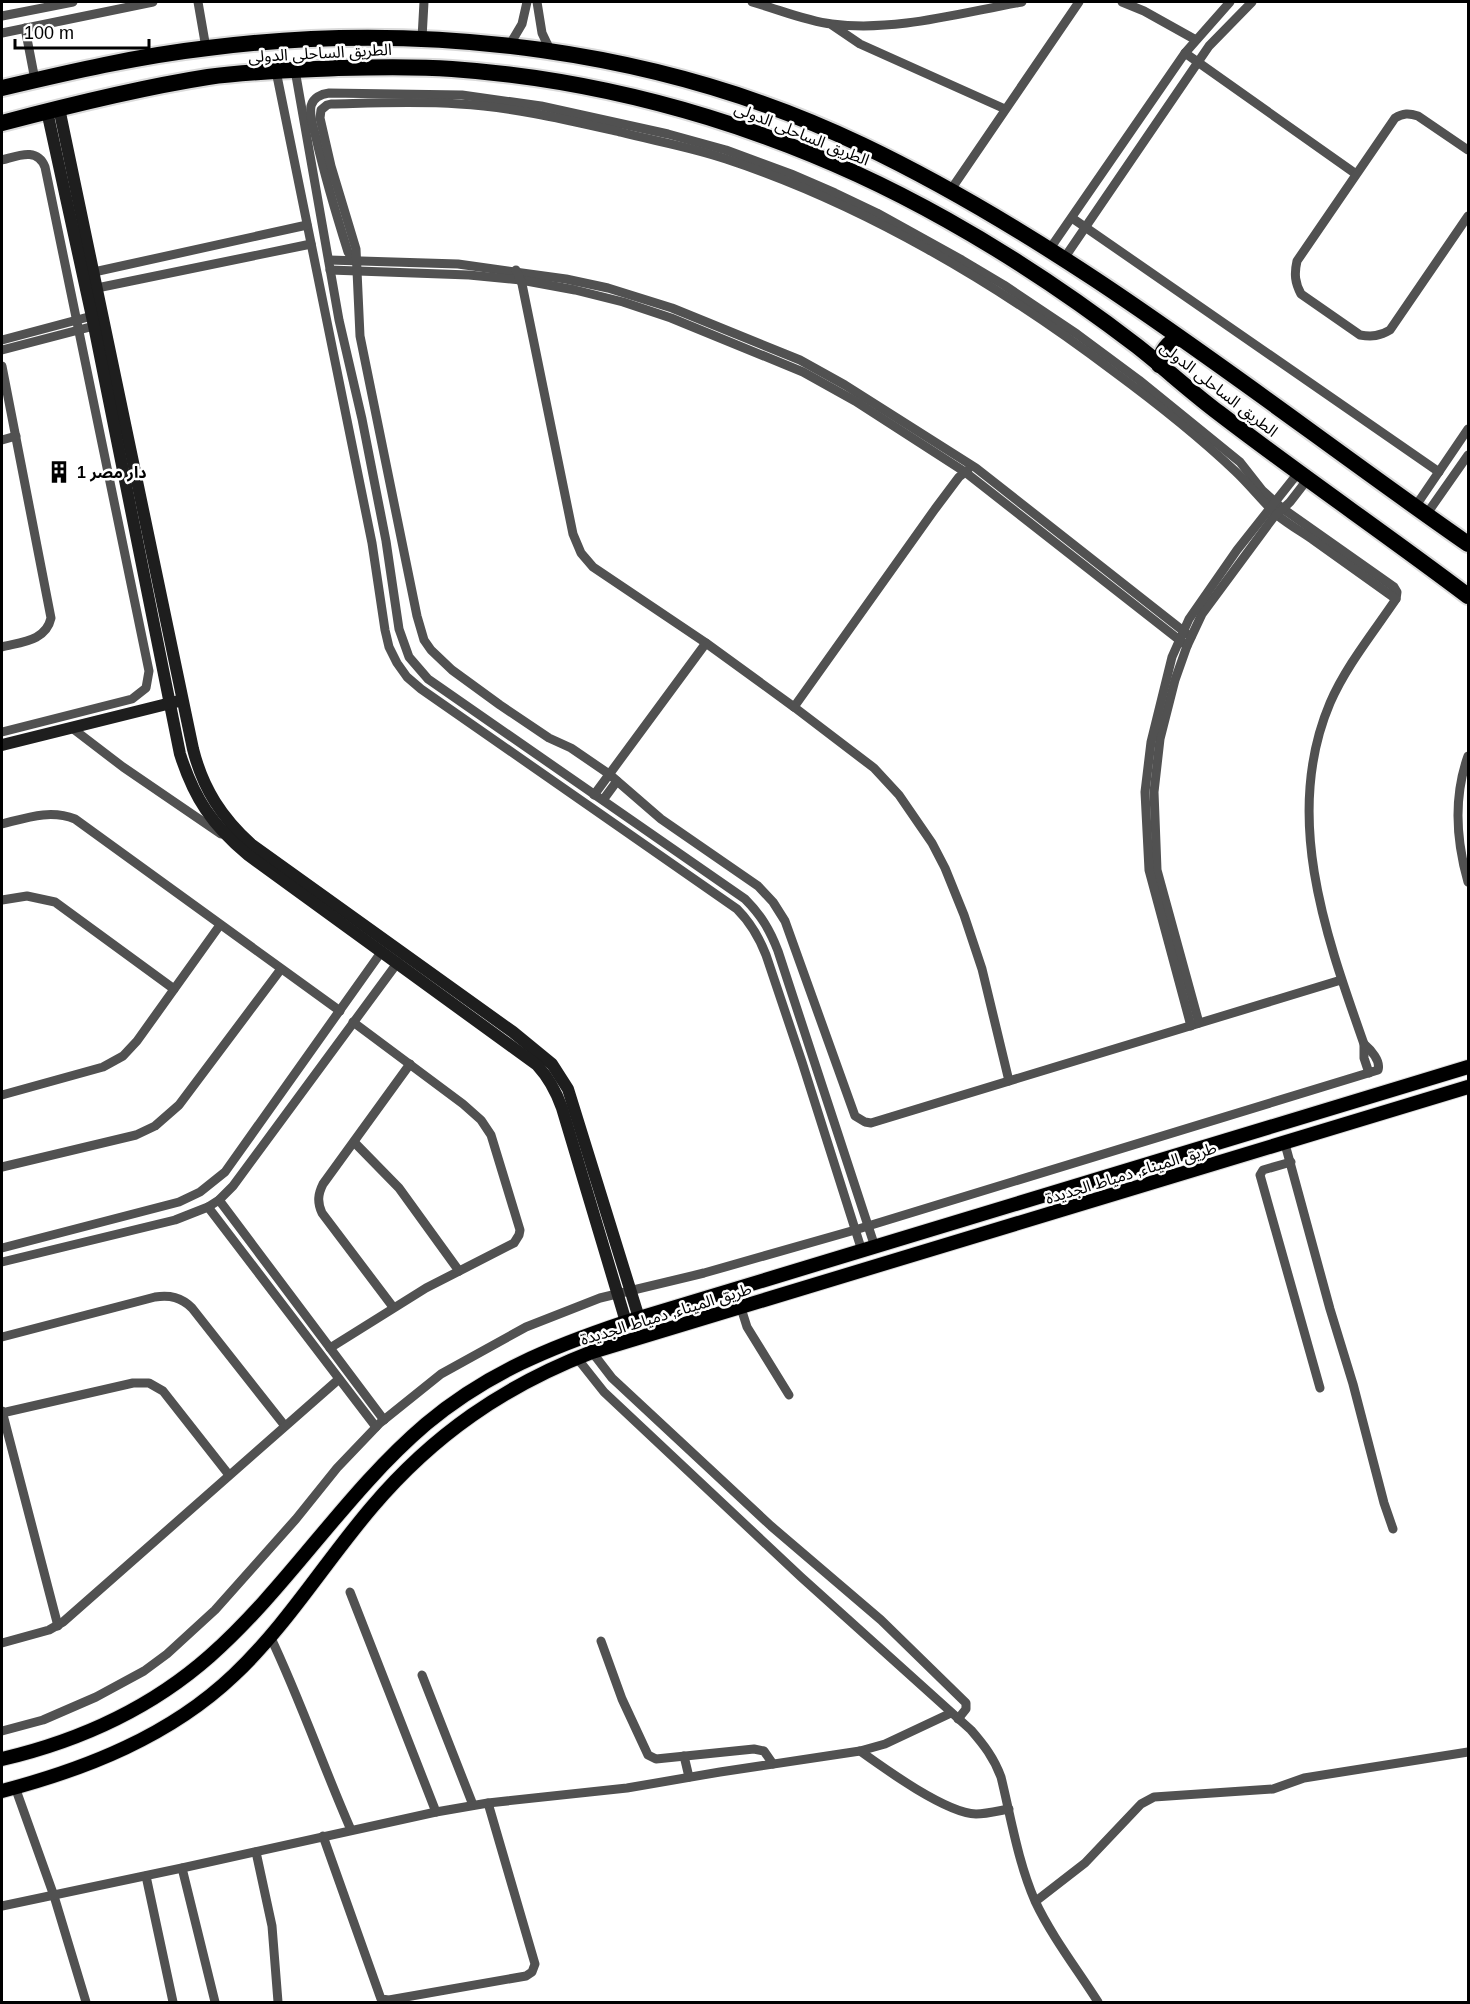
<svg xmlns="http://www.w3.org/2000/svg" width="1470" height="2004" viewBox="0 0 1470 2004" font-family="Arial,'Noto Sans Arabic',sans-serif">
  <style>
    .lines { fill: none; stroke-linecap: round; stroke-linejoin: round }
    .primary-casing { stroke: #dbdbdb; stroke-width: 16 }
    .highway-casing { stroke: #dbdbdb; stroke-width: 20 }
    .street { stroke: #515151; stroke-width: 9 }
    .secondary { stroke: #1e1e1e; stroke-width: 12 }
    .primary { stroke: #000; stroke-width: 14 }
    .highway { stroke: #000; stroke-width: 16 }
    .labels { text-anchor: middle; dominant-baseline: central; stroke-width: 5; stroke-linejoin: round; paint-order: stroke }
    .street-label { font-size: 16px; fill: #000; stroke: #fff }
    .poi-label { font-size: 16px; font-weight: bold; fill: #000; stroke: #fff; text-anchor: start }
  </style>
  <rect width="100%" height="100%" fill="#fff"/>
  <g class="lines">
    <g class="primary-casing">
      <g id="primary">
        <path d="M2,1759C79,1741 150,1709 210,1656C289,1586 345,1493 426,1424C487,1373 551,1347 626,1322L1468,1067"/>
        <path d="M2,1791C86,1769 170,1736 234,1675C287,1625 325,1562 372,1507C433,1435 504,1386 592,1352L1468,1087"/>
      </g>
    </g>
    <g class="highway-casing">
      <g id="highway">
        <path d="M2,88C70,72 138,56 208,48C426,20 662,49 862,145C1078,248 1272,408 1468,544"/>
        <path d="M2,123C70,105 138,88 208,77C251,71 295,70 338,68C376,67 414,66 452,69C624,81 797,135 947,220C1013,257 1077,300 1137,346C1165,368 1191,392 1219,413C1301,476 1386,534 1468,596"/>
        <path d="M1159,365C1161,351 1167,343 1179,338"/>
      </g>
    </g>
    <g class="street">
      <polyline points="198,2 206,48"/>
      <polyline points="537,2 542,33 551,52"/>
      <path d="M752,2C778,9 805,21 832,24C895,32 960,13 1022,2"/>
      <polyline points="1122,2 1144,11 1196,40"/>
      <polyline points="2,16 73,2"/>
      <polyline points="832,25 860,44 1005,109"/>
      <polyline points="25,28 35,80"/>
      <polyline points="2,33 153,2"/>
      <polyline points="422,38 424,2"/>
      <polyline points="509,46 522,24 527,2"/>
      <polyline points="1185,53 1356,174"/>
      <path d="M295,70L339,320L362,419L386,541L399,629L409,657L428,679L745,899C761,915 770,930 778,951L875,1247"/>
      <path d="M276,71L372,543L385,630L389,647L397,663L407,677L421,689L737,909C751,923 759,937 766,955L802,1062L862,1251"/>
      <path d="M1468,150L1418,116C1409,113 1403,113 1395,118L1297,261C1294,274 1295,283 1301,294L1360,335C1372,337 1380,336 1390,330L1468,216"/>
      <path d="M2,160C18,156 37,147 45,167L149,671L146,688L132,699L2,732"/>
      <polyline points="950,191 1079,2"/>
      <polyline points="1072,218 1439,472"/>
      <polyline points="1049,250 1185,53 1230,2"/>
      <polyline points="329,260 458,264 566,279 608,288 672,308 800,360 845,385 976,468 1191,637"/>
      <polyline points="1063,260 1209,46 1252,2"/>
      <path d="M355,261L348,252C336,214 325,177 316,138C314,129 309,116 311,106C313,98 321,94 329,93L462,95L541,106L668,134L726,150L791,174L835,193L877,213L962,260L1004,285L1077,334L1139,380L1240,462L1262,490L1282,508L1394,587L1397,592L1396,599C1373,633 1346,666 1330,703C1282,816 1326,936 1364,1044V1058L1369,1073"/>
      <polyline points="330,270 469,275 521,280 575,290 623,302 671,318 803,372 855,401 965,472 1187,646"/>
      <polyline points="516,270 522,284 573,534 581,553 593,567 706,643 794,707 874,768 899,795 932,843 945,868 964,915 982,969 1009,1081"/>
      <polyline points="94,272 307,225"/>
      <polyline points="97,288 311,244"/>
      <polyline points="2,340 92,316"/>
      <polyline points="2,350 94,326"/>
      <path d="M2,366L51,618C46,641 21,642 2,647"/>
      <polyline points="2,440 16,436"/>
      <polyline points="1415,507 1468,429"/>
      <polyline points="1426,515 1468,455"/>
      <polyline points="794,707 935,509 959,477 968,470"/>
      <polyline points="72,728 123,767 221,834"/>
      <path d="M1468,756C1453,798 1456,840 1468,882"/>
      <polyline points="594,795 706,643"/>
      <polyline points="603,800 617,781"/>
      <path d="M2,824C26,818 50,809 75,819L340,1011"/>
      <polyline points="2,900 27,896 55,902 174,989"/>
      <path d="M1341,980L871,1123L865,1122L855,1116L785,921L773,902L758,886L661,819L609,774L571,748L549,738L500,705L452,670L431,650L424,640L417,616L360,336L356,249L331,166L320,118L321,110L327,105L331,104C374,103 416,101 459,104C513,107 567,120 620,132C655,141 691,147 726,159C863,204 998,284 1113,371C1155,402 1197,435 1235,471C1250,485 1262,501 1277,515C1288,524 1300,531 1312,539C1340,559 1368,579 1396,599"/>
      <polyline points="1199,1023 1157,870 1154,792 1160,739 1175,680 1187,646 1202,614 1273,518 1290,502 1307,480"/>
      <polyline points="1191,1026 1149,870 1145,792 1151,742 1172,657 1189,619 1237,550 1298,473"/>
      <polyline points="2,1095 103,1067 123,1056 137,1041 220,925"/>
      <polyline points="354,1142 399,1188 459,1271"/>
      <polyline points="1285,1144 1330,1309 1353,1384 1384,1503 1393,1529"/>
      <polyline points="1291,1162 1263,1170 1260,1175 1320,1388"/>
      <polyline points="2,1167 136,1135 155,1126 179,1105 281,969"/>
      <polyline points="219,1200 384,1420"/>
      <polyline points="208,1207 376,1427"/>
      <polyline points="2,1248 179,1202 200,1192 225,1172 382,951"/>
      <polyline points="2,1262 175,1220 208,1207 219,1200 233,1186 398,962"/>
      <path d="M393,1307L322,1213C317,1202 318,1194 323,1184L410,1064"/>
      <polyline points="741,1308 747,1327 789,1395"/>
      <path d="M2,1337L155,1297C170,1295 181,1297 192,1308L285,1426"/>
      <polyline points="330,1348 426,1288 514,1243 519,1235 520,1230 491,1135 481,1120 463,1104 353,1022"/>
      <polyline points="592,1352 612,1378 771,1526 881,1620 966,1703 966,1709 958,1719"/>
      <path d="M577,1358L604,1392L801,1577L971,1730C984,1745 994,1758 1001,1777C1011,1818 1018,1862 1035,1901C1052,1937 1077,1969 1098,2002"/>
      <polyline points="2,1411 58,1626"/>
      <polyline points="2,1413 133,1383 149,1383 163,1391 229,1475"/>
      <polyline points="350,1592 436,1812"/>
      <path d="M270,1636C300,1699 323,1766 351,1830"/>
      <polyline points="601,1641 622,1699 648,1755 656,1759 754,1749 764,1751 773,1764"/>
      <polyline points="2,1643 49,1630 63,1622 339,1379"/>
      <polyline points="422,1675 473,1805"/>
      <path d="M2,1731L43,1720L96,1697L144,1671L167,1654L215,1610L296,1519L337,1468L380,1423L441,1374L526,1327L600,1298L704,1273L855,1230L1378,1070C1381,1061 1371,1050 1364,1044"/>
      <path d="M860,1751C885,1769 946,1813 976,1814C986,1814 998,1811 1009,1809"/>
      <polyline points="684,1756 689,1777"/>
      <polyline points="15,1787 54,1896 86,2002"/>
      <polyline points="323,1836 381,1999 389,2000 526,1976 532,1972 535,1964 488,1803"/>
      <polyline points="256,1852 272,1926 278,2002"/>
      <polyline points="182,1868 215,2002"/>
      <polyline points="146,1876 173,2002"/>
      <polyline points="1036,1901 1085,1863 1141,1804 1154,1797 1273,1789 1304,1778 1468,1752"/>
      <polyline points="2,1906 182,1868 436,1812 488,1803 627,1788 720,1772 860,1751 885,1744 951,1713"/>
    </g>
    <g class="secondary">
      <path d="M59,108L193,749C203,789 222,818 252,845L513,1032L552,1064L568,1089L639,1318"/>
      <path d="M47,111L94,326L180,754C194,798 212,825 248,855L537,1065C549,1078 556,1091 562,1108L626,1322"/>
      <polyline points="2,745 179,701"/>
    </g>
    <use href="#primary" class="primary"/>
    <use href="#highway" class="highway"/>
  </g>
  <defs>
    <g id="building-bare" transform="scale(1.8)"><path d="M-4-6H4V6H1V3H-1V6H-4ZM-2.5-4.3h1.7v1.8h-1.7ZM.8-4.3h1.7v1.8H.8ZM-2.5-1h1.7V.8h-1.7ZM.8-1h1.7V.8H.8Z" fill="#000" stroke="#fff" stroke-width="2.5" paint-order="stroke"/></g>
  </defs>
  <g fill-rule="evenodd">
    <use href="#building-bare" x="59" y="472"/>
  </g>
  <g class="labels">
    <g class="street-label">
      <text transform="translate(320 53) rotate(-3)">الطريق الساحلى الدولى</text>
      <text transform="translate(802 134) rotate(22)">الطريق الساحلى الدولى</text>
      <text transform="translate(1219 389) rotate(38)">الطريق الساحلى الدولى</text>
      <text transform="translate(1131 1173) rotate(-17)">طريق الميناء, دمياط الجديدة</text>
      <text transform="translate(666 1314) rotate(-17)">طريق الميناء, دمياط الجديدة</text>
    </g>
    <g class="poi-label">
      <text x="77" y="472">دار مصر 1</text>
    </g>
  </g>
  <rect width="1470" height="2004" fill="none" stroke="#000000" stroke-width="6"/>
  <path d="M15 39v9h134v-9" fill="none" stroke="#000000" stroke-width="3"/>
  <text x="24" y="39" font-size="18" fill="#000000" stroke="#ffffff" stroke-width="4.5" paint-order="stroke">100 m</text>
</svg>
